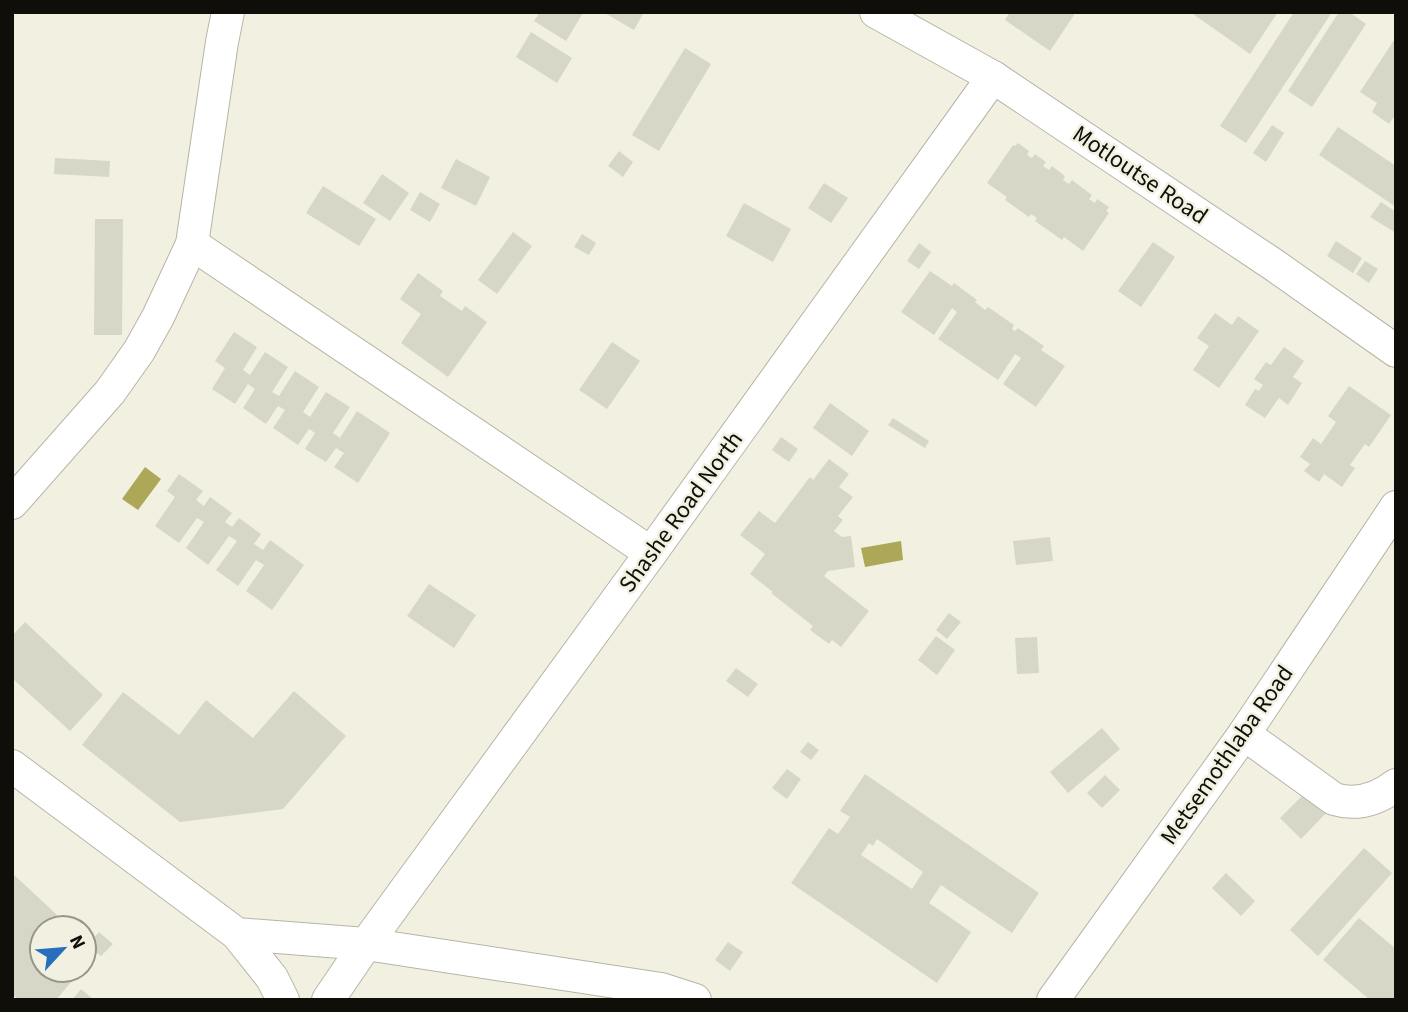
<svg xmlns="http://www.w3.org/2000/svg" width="1408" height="1012" viewBox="0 0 1408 1012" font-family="'Source Sans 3',sans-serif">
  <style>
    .water { fill: #ada758 }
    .building { fill: #d7d7c7; fill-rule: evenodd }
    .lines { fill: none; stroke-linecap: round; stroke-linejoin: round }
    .minor-casing { stroke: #b6b5a6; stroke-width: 34 }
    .minor { stroke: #fff; stroke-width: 32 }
    .labels { text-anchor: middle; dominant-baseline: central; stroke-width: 5; stroke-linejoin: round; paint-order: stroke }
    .street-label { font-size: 24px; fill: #0f0e09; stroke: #f2f1e1 }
  </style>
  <rect width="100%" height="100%" fill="#f2f1e1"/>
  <g class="water">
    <polygon points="145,467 161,479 138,510 122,499"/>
    <polygon points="901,541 903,560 865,567 861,548"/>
  </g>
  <g class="building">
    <polygon points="540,12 581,12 583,13 566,41 534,21"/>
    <polygon points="603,12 644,12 634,30"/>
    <polygon points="1010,12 1076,12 1050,51 1005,20"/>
    <polygon points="1190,12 1278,12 1250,54"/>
    <polygon points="1294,12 1332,12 1246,143 1220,126"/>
    <polygon points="1339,12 1349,12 1366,24 1312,107 1288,91"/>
    <polygon points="531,32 572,58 557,83 516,57"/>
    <polygon points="1396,37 1396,114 1389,124 1372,112 1377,103 1360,92"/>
    <polygon points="685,48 711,64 659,151 632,135"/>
    <polygon points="1272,125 1284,133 1266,162 1253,153"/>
    <polygon points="1338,127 1396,166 1396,207 1319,155"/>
    <polygon points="1018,143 1029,151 1027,155 1032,158 1035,154 1046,162 1043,166 1049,170 1052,166 1065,176 1063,180 1069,184 1072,180 1092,195 1089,199 1095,203 1097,199 1109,207 1106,211 1109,213 1083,251 1064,237 1062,240 1035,221 1037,218 1031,214 1029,217 1005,200 1007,197 987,183 1013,145 1015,146"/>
    <polygon points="619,151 633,162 623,177 608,166"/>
    <polygon points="55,158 110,161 109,177 54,174"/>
    <polygon points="456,159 490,177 476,206 441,188"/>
    <polygon points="382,174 409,193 390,221 363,203"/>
    <polygon points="824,183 848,198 831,223 808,208"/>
    <polygon points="323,186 376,219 359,246 306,213"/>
    <polygon points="420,192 440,204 430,222 410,210"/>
    <polygon points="1381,202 1396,212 1396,233 1370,217"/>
    <polygon points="744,203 791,229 773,262 726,236"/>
    <polygon points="95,219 123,219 122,335 94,335"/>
    <polygon points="513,232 532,246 497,294 478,280"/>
    <polygon points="582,234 596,243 589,255 574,247"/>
    <polygon points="1336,241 1362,258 1353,273 1327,256"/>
    <polygon points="1153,242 1175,257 1141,307 1118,291"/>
    <polygon points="919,243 931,252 919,269 907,261"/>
    <polygon points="1365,261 1378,269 1369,283 1356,274"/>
    <polygon points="930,271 952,286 954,283 977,300 975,302 985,310 988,307 1014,325 1012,329 1015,331 1018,328 1044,346 1041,350 1065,366 1036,407 1003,384 1021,358 1015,354 998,380 938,339 957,312 952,308 934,335 901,312"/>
    <polygon points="418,273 443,291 440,296 462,311 465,306 487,322 448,377 401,343 421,314 400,299"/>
    <polygon points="1215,313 1232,325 1238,316 1259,331 1219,388 1193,370 1209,346 1197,338"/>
    <polygon points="234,332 257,347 243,370 250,375 265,352 288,367 272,392 279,396 295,371 319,387 303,412 310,417 326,392 350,407 333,433 340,438 357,411 390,433 358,483 334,467 344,453 336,448 326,462 305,449 315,433 309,429 298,445 273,428 285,410 278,406 266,424 243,408 255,389 248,384 235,404 212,389 225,368 215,361"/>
    <polygon points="612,342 640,361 607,409 579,390"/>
    <polygon points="1284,347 1304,361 1293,377 1302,383 1288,405 1279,398 1265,418 1245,405 1255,389 1259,391 1263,385 1254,379 1266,362 1271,365"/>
    <polygon points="1349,386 1391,415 1369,447 1365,444 1350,465 1355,468 1342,487 1324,474 1319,482 1304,471 1310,464 1300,457 1313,438 1321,444 1336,422 1328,416"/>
    <polygon points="830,403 869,431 852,456 813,428"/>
    <polygon points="893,418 929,441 925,448 888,425"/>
    <polygon points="781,437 798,449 789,462 772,450"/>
    <polygon points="829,459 849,474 839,487 853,497 838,516 843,520 834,531 842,537 851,536 855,567 828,571 824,576 869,611 841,647 832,640 829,644 810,630 813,626 771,593 773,592 750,574 765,554 740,535 759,511 775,523 810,477 813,480"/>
    <polygon points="179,474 203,491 196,500 204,506 210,497 232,513 225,522 232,527 239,518 261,534 254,544 263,550 270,540 304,565 272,610 246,591 264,565 256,560 238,586 216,570 237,541 229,536 208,565 186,548 204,522 197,518 179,543 155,526 175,497 167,491"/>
    <polygon points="1050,537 1053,561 1016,565 1013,541"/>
    <polygon points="429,584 476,615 454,648 407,616"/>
    <polygon points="949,613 961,622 947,639 936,630"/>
    <polygon points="25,622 103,695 70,731 12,678 12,636"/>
    <polygon points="936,636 955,650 937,675 918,660"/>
    <polygon points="1037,637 1039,673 1017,674 1015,638"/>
    <polygon points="736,668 758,684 748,697 726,681"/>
    <polygon points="294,691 346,736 283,809 180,822 82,745 123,692 179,735 206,700 253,738"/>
    <polygon points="1102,728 1120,749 1068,793 1050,772"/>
    <polygon points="808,742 819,750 811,760 800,752"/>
    <polygon points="787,769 801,779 787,799 772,788"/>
    <path d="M865,774L1039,893L1012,933L941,885L929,903L971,932L937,983L791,883L829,828L838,834L850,817L840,811ZM877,839L923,872L912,889L861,855L869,843L873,846Z"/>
    <polygon points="1105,775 1120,790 1102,808 1087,793"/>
    <polygon points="1308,790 1329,810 1301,839 1280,818"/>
    <polygon points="1364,848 1392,873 1318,956 1290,930"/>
    <polygon points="12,873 71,928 42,928 42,970 81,970 56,1000 19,1000 12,994"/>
    <polygon points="1226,873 1255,901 1241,916 1212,888"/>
    <polygon points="1359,918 1396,949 1396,1000 1370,1000 1323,960"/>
    <polygon points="99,932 113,944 101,956 96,952 84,966 84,940 88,944"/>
    <polygon points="728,942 743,952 730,971 715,960"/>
    <polygon points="81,989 94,1000 72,1000"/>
  </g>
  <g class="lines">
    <g class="minor-casing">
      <g id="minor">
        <polyline points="876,12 993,77 1274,265 1396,351"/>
        <polyline points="192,244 651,553"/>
        <polyline points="12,503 110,392 139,351 158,317 192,244 222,42 228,12"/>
        <path d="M1244,734L1334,799C1357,806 1378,799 1396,785"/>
        <polyline points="12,766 237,934 366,944 661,989 695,1000"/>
        <polyline points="237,934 272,978 283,1000"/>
        <polyline points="328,1000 366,944 651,553 993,77"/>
        <polyline points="1053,1000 1244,734 1396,507"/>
      </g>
    </g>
    <use href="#minor" class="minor"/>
  </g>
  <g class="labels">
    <g class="street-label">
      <text transform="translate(1140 175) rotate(34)">Motloutse Road</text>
      <text transform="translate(681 512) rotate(-54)">Shashe Road North</text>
      <text transform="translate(1227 755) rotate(-55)">Metsemothlaba Road</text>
    </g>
  </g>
  <rect width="1408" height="1012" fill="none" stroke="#0f0e09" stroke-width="28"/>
  <g transform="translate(63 949) rotate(64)"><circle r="33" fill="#f2f1e1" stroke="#97968b" stroke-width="2"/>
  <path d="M0-5L12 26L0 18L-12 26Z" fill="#286ebe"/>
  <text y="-10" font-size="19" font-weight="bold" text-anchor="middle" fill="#0f0e09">N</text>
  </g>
</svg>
